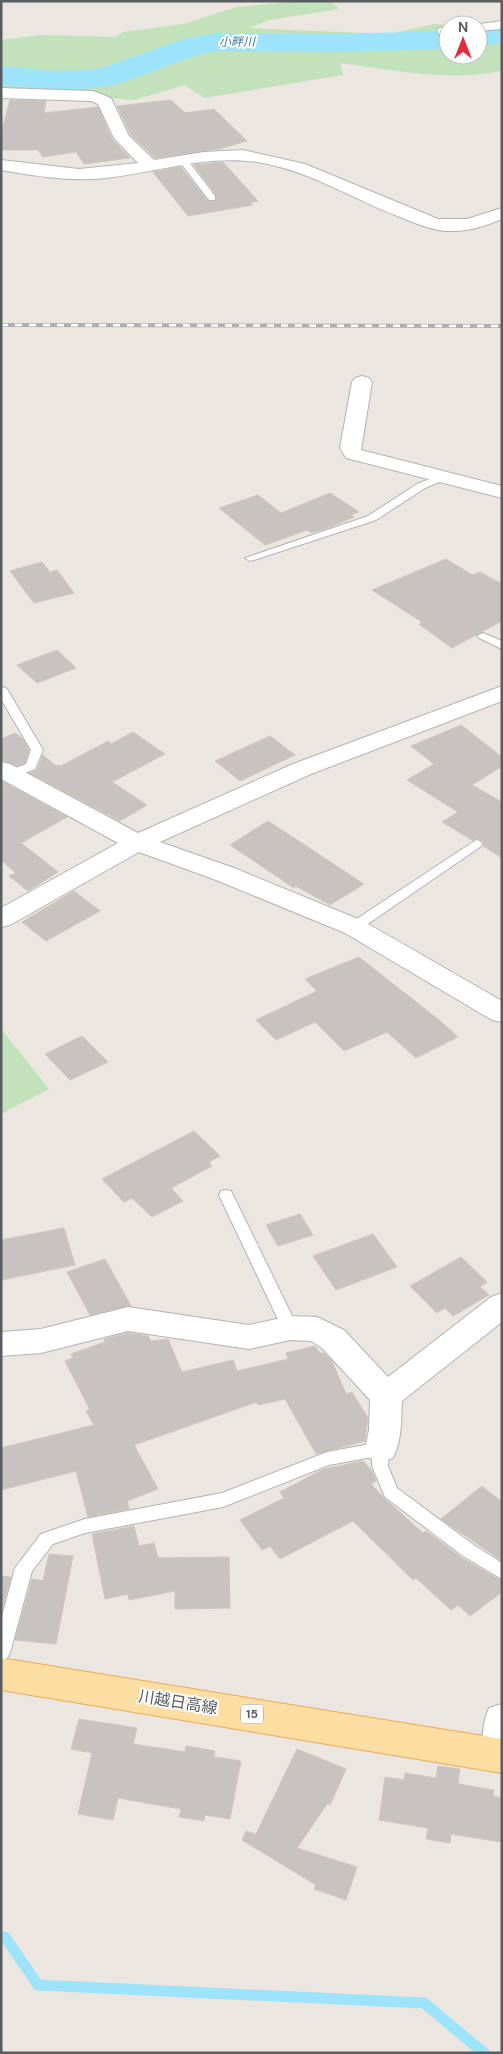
<svg xmlns="http://www.w3.org/2000/svg" width="503" height="2054" viewBox="0 0 503 2054" font-family="'DM Sans','Noto Sans JP',sans-serif">
  <style>
    .green { fill: #c2e2bb }
    .lines { fill: none; stroke-linecap: round; stroke-linejoin: round }
    .stream { stroke: #9ee3fc; stroke-width: 11 }
    .river { fill: #9ee3fc; fill-rule: evenodd }
    .building { fill: #c8c3be; stroke: #cfc7be }
    .lane-casing { stroke: #b0b3b7; stroke-width: 2 }
    .street-casing { stroke: #b0b3b7; stroke-width: 2 }
    .primary-casing { stroke: #eca957; stroke-width: 2 }
    .lane { fill: #fff; fill-rule: evenodd }
    .street { fill: #fff; fill-rule: evenodd }
    .primary { fill: #fcdea3; fill-rule: evenodd }
    .rail-casing { stroke: #aeafb0; stroke-width: 4 }
    .rail { stroke: #fff; stroke-width: 2.5; stroke-dasharray: 7; stroke-linecap: butt }
    .labels { text-anchor: middle; dominant-baseline: central; stroke-width: 4; stroke-linejoin: round; paint-order: stroke }
    .far-water-label { font-size: 12px; font-style: italic; fill: #39799b; stroke: #fff }
    .shield { fill: #fff; stroke: #8a8e90; stroke-width: 1 }
    .shield-label { font-size: 12px; font-weight: bold; fill: #585d60 }
    .near-street-label { font-size: 16px; fill: #585d60; stroke: #fff }
  </style>
  <rect width="100%" height="100%" fill="#ebe6df"/>
  <g class="green">
    <path d="M302,1H329L340,9L269,20L249,28L389,34L435,24L454,25H448V55H478V27L502,28V71C447,82 394,70 340,63L343,75L205,98L184,85L135,100L1,90V40L42,35L115,37L124,32L183,24L237,7Z"/>
    <polygon points="1,1029 49,1089 1,1114"/>
  </g>
  <g class="lines">
    <polyline class="stream" points="1,1937 5,1937 38,1985 424,2003 484,2053"/>
    <g class="river">
      <polygon points="502,25 502,43 478,46 478,28"/>
      <path d="M448,31V49L337,52L216,51C184,57 155,72 124,82C83,94 43,89 1,85V66L55,71L88,70L105,67L184,39L216,33L337,34Z"/>
    </g>
  </g>
  <g class="building">
    <polygon points="10,100 46,101 44,113 98,107 112,139 130,158 84,164 76,152 43,157 38,150 1,150 1,134"/>
    <polygon points="171,100 185,113 214,109 247,141 219,149 155,158 131,135 117,106"/>
    <polygon points="223,162 258,201 250,203 253,205 188,216 153,172 181,167 208,201 215,202 216,195 194,165"/>
    <polygon points="330,493 359,512 351,515 354,517 330,527 311,533 307,530 265,545 219,508 258,495 281,513"/>
    <polygon points="446,559 472,575 480,572 502,584 502,621 452,648 419,624 422,622 372,590"/>
    <polygon points="42,562 50,572 57,570 74,593 34,603 10,571"/>
    <polygon points="57,650 76,668 37,683 17,665"/>
    <polygon points="461,725 502,757 502,766 472,785 502,802 502,858 483,846 484,843 480,839 472,840 442,822 458,812 407,780 434,764 411,746"/>
    <polygon points="133,732 165,754 112,782 147,805 120,821 30,773 37,770 43,755 55,765 61,766 108,741 111,744"/>
    <polygon points="15,733 22,738 29,750 25,763 17,766 1,760 1,739"/>
    <polygon points="270,736 295,755 240,781 215,761"/>
    <polygon points="1,781 67,817 21,843 58,872 28,891 9,876 16,873 1,860"/>
    <polygon points="268,821 364,884 330,905 296,886 294,888 230,845"/>
    <polygon points="74,891 100,911 46,941 22,922"/>
    <polygon points="359,957 439,1020 458,1037 416,1058 387,1032 344,1051 315,1022 276,1040 256,1020 317,991 305,979"/>
    <polygon points="82,1036 108,1062 70,1080 45,1054"/>
    <polygon points="194,1131 220,1156 209,1162 212,1166 171,1188 183,1201 152,1217 132,1198 124,1202 102,1179"/>
    <polygon points="300,1214 313,1235 278,1246 266,1225"/>
    <polygon points="64,1228 75,1265 1,1280 1,1240"/>
    <polygon points="373,1234 397,1267 336,1290 313,1256"/>
    <polygon points="461,1257 487,1282 480,1287 489,1295 453,1316 445,1308 437,1313 410,1286"/>
    <polygon points="105,1259 131,1306 90,1315 67,1272"/>
    <polygon points="128,1333 148,1336 151,1341 168,1339 182,1372 233,1360 237,1371 288,1359 286,1353 315,1346 320,1353 324,1353 332,1361 346,1394 352,1392 368,1418 365,1441 316,1454 285,1399 258,1405 257,1402 134,1445 158,1489 127,1501 129,1509 88,1517 76,1471 1,1490 1,1448 94,1425 86,1411 90,1410 65,1361 73,1358 71,1354 105,1342 104,1339"/>
    <polygon points="363,1461 372,1471 376,1481 371,1484 384,1498 423,1533 426,1531 462,1558 502,1581 502,1592 470,1616 458,1605 451,1610 416,1578 413,1580 353,1521 280,1559 270,1546 262,1550 240,1520 284,1498 280,1492 324,1469"/>
    <polygon points="482,1486 502,1502 502,1561 441,1519"/>
    <polygon points="134,1526 139,1546 154,1543 158,1558 229,1557 230,1608 175,1609 175,1591 129,1600 128,1594 105,1599 92,1534"/>
    <polygon points="49,1554 73,1556 56,1644 15,1640 32,1579 43,1581"/>
    <polygon points="1,1576 11,1577 1,1612"/>
    <polygon points="79,1719 137,1728 133,1744 185,1752 186,1746 215,1751 214,1757 241,1761 230,1819 205,1815 204,1821 179,1817 181,1809 118,1798 113,1820 78,1814 92,1753 71,1749"/>
    <polygon points="297,1749 346,1769 330,1805 327,1804 297,1848 357,1867 346,1900 314,1889 316,1885 242,1840 246,1831 259,1835 256,1834"/>
    <polygon points="438,1766 460,1769 458,1784 494,1790 493,1796 502,1798 502,1842 451,1834 450,1843 426,1839 428,1828 379,1820 385,1777 404,1780 405,1773 436,1778"/>
  </g>
  <g class="lines">
    <g class="lane-casing">
      <g id="lane">
        <polygon points="180,158 186,158 215,196 215,200 209,200 180,162"/>
        <polygon points="445,473 449,474 449,478 425,488 376,520 254,560 250,561 245,558 368,516 417,484"/>
        <polygon points="483,633 502,641 502,649 479,638 477,636"/>
        <polygon points="1,686 7,689 43,750 35,769 10,779 4,775 6,772 26,764 31,750 1,699"/>
        <polygon points="476,840 480,841 482,844 480,847 359,930 349,930 347,927 349,924"/>
        <polygon points="226,1190 231,1191 233,1195 298,1328 296,1332 290,1334 284,1332 282,1328 219,1195 221,1191"/>
        <polygon points="381,1442 387,1444 389,1449 388,1466 397,1488 475,1546 502,1563 502,1579 463,1556 385,1497 372,1466 372,1457 329,1465 223,1507 85,1533 53,1544 32,1571 10,1653 7,1658 1,1661 1,1620 15,1568 41,1534 85,1519 222,1493 327,1452"/>
      </g>
    </g>
    <g class="street-casing">
      <g id="street">
        <polygon points="502,21 502,29 478,31 478,25 472,25"/>
        <polygon points="448,27 448,35 439,34 437,31 439,28"/>
        <path d="M1,88L93,91L111,98L129,136L154,160L204,152L243,150L305,164L438,219H467L502,208V219C487,225 471,231 454,231C435,232 417,224 400,217C355,200 311,172 263,163C210,153 159,172 106,178C71,182 36,176 1,170V160L79,169L138,163L114,138L98,104L91,101L1,98Z"/>
        <polygon points="362,376 369,378 372,382 361,450 502,486 502,498 346,458 340,448 352,382 355,378"/>
        <polygon points="502,686 502,701 311,774 160,842 234,868 363,921 502,1001 502,1022 492,1020 345,933 216,880 139,852 10,925 1,927 1,908 118,843 1,779 1,762 10,764 138,833 293,764"/>
        <path d="M502,1293V1322L402,1401C401,1421 402,1440 393,1458L381,1462L369,1458L365,1449L369,1430L370,1400L322,1348L311,1341L290,1340L249,1349L128,1331L41,1353L1,1356V1332L41,1329L128,1307L249,1325L290,1316L317,1317L344,1330L388,1377L491,1297Z"/>
        <path d="M502,1704V1772L501,1773L488,1768C480,1750 481,1726 489,1708Z"/>
      </g>
    </g>
    <g class="primary-casing">
      <polygon id="primary" points="1,1658 502,1739 502,1773 1,1690"/>
    </g>
    <use href="#lane" class="lane"/>
    <use href="#street" class="street"/>
    <use href="#primary" class="primary"/>
    <g class="rail-casing">
      <polyline id="rail" points="1,325 502,326"/>
    </g>
    <use href="#rail" class="rail"/>
  </g>
  <g class="labels">
    <g class="far-water-label">
      <text transform="translate(237 42) rotate(-1)">小畔川</text>
    </g>
    <rect class="shield" x="241" y="1704.5" width="22" height="19" rx="4"/>
    <g class="shield-label">
      <text x="252" y="1714">15</text>
    </g>
    <g class="near-street-label">
      <text transform="translate(178 1702) rotate(9)">川越日高線</text>
    </g>
  </g>
  <rect width="503" height="2054" fill="none" stroke="#585d60" stroke-width="5"/>
  <g transform="translate(463 40)"><circle r="24" fill="#ffffff" stroke="#bcbebf"/>
  <path d="M0-4L9 19L0 12L-9 19Z" fill="#e22d3e"/>
  <text y="-8" font-size="14" font-weight="bold" text-anchor="middle" fill="#585d60">N</text>
  </g>
</svg>
